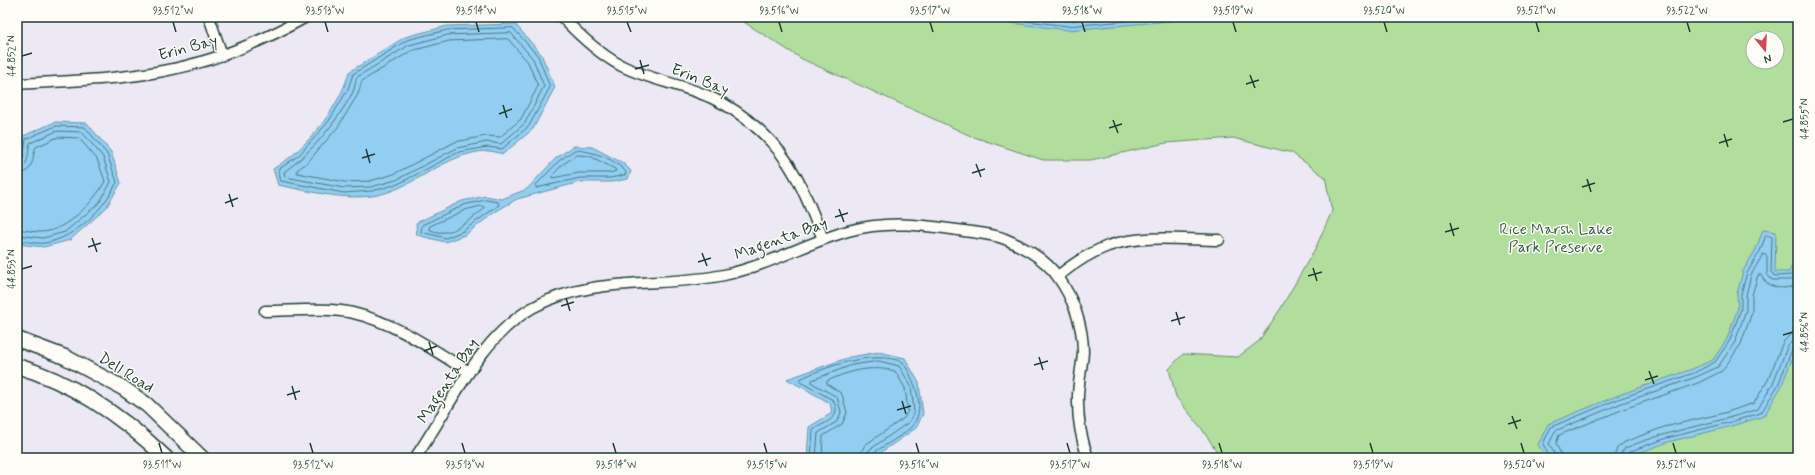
<svg xmlns="http://www.w3.org/2000/svg" width="1815" height="475" viewBox="0 0 1815 475" font-family="Mynerve,sans-serif">
  <style>
    .green { fill: #b1de9c; stroke: #688e68; fill-rule: evenodd }
    .water { fill: #92cef2; stroke: #6494a6 }
    .lines { fill: none; stroke-linecap: round; stroke-linejoin: round }
    .shore { stroke: #4d7780; stroke-width: 1 }
    .minor-casing { stroke: #1f3d34; stroke-width: 13 }
    .secondary-casing { stroke: #1f3d34; stroke-width: 17 }
    .minor { stroke: #fdfcf7; stroke-width: 10 }
    .secondary { stroke: #fdfcf7; stroke-width: 14 }
    .ticks { fill: none; stroke: #1f3d34; stroke-width: 1.5 }
    .labels { text-anchor: middle; dominant-baseline: central; stroke-width: 3; stroke-linejoin: round; paint-order: stroke }
    .street-label { font-size: 16px; fill: #1f3d34; stroke: #fdfcf7 }
    .park-label { font-size: 16px; fill: #3c5d49; stroke: #fdfcf7 }
    .neatline { fill: none; stroke: #1f3d34; stroke-width: 1.5 }
    .ticks-label { font-size: 10px; text-anchor: middle; fill: #1f3d34 }
  </style>
  <rect width="100%" height="100%" fill="#ece9f5"/>
  <filter id="ink" filterUnits="userSpaceOnUse"><feTurbulence type="fractalNoise" baseFrequency=".025" numOctaves="2"/><feDisplacementMap in="SourceGraphic" scale="8" xChannelSelector="R" yChannelSelector="G"/><feConvolveMatrix kernelMatrix="1 2 1 2 8 2 1 2 1" color-interpolation-filters="sRGB"/></filter>
  <g filter="url(#ink)">
    <path class="green" d="M736,17H1798V458H1221L1202,429L1176,397L1169,369L1183,354L1238,357L1259,341L1281,308L1316,247L1332,211L1325,177L1292,153L1233,138L1166,143L1091,160H1043L971,136L802,59ZM1753,38H1777V62H1753Z"/>
    <g class="water">
      <polygon points="985,17 1216,17 1068,30 995,21"/>
      <path d="M515,24L541,54L555,87L533,129L503,154C498,153 493,151 488,151C445,152 414,190 372,196C341,200 309,191 278,185L273,169C280,164 289,159 295,153C317,134 342,100 349,72L405,37L447,26Z"/>
      <polygon points="55,122 87,123 111,152 121,183 106,208 70,240 44,247 17,244 17,161 19,160 21,137"/>
      <polygon points="574,146 592,147 623,163 631,171 628,179 611,182 580,182 517,199 495,212 465,235 445,242 417,235 416,223 462,201 486,196 502,199 527,189 556,158"/>
      <polygon points="1763,230 1776,232 1775,272 1789,272 1798,253 1798,344 1781,387 1764,416 1728,427 1668,442 1625,458 1547,458 1538,445 1548,424 1619,395 1692,369 1713,360 1727,339 1738,308 1737,294 1743,271 1756,249"/>
      <polygon points="879,352 905,358 919,383 923,414 916,428 873,458 807,458 809,427 832,413 830,403 787,379 850,357"/>
    </g>
    <g class="lines">
      <g class="shore">
        <polyline points="995,17 1068,26 1174,17"/>
        <polyline points="1038,17 1068,21 1109,17"/>
        <polygon points="513,28 538,56 550,87 529,126 502,149 488,147 459,152 398,184 372,191 344,193 281,181 278,170 299,155 329,121 348,89 353,74 407,40 447,30"/>
        <path d="M511,33L533,59L544,86L525,123L501,144L487,142L457,148L396,180L371,187L344,188L285,177L284,172C313,151 336,123 353,92C355,87 355,82 357,77L409,45L448,35Z"/>
        <polygon points="508,39 528,62 538,86 521,119 500,137 486,136 455,142 394,174 370,181 345,182 297,173 297,170 307,163 338,127 358,94 362,81 411,51 449,41"/>
        <path d="M575,150C592,151 614,158 626,172L625,175L610,178H580L536,188V185L559,161Z"/>
        <polygon points="577,155 590,156 615,169 616,171 610,173 579,173 552,178 552,176 562,165"/>
        <path d="M17,163L23,159L26,139L56,126L85,127L107,154L117,182C104,209 75,238 45,243C36,244 26,241 17,240"/>
        <path d="M17,168C31,167 27,152 30,143L57,131L82,132L103,157L111,182L99,203L65,232L43,238L17,235"/>
        <path d="M17,174C35,173 31,159 36,147L58,137L79,138L97,159L105,181C95,201 66,231 42,232C34,232 25,230 17,229"/>
        <polygon points="486,200 498,202 499,205 463,231 446,238 421,232 422,225 464,205"/>
        <path d="M482,206L484,207V209C468,221 449,240 429,229L430,226L465,210Z"/>
        <path d="M811,458L813,430C826,421 843,419 833,400L800,382V379C827,366 873,350 903,362C913,379 927,406 913,425C907,433 882,447 873,453L871,458"/>
        <polyline points="816,458 818,433 838,421 841,412 837,397 812,383 812,380 852,365 879,361 899,366 911,386 914,412 909,422 869,450 866,458"/>
        <path d="M822,458L823,436L842,424L847,413L842,394L827,384V381C849,371 870,365 895,371L905,388L908,411L904,418L865,445L861,452L860,458"/>
        <polyline points="1550,458 1543,444 1551,427 1621,398 1694,373 1715,362 1730,340 1741,309 1741,294 1747,273 1760,251 1766,235 1772,237 1771,271 1773,275 1776,276 1791,275 1798,264"/>
        <polyline points="1555,458 1554,453 1549,444 1555,431 1622,403 1696,377 1718,367 1735,342 1746,310 1746,295 1751,275 1763,254 1767,256 1767,274 1772,280 1791,280 1798,274"/>
        <path d="M1561,458L1560,452L1556,444L1559,435L1624,409L1698,383L1722,371L1741,344L1752,312V295L1758,275H1761C1767,289 1785,291 1798,284"/>
        <polyline points="1614,458 1617,448 1625,442 1664,427 1724,413 1754,403 1768,380 1783,342 1790,335 1798,334"/>
        <path d="M1620,458L1621,453L1625,448C1668,430 1714,424 1758,409L1773,383L1788,345L1793,341L1798,340"/>
        <polyline points="1625,458 1628,452 1667,438 1727,423 1761,413 1778,385 1793,347 1798,345"/>
      </g>
      <g class="minor-casing">
        <g id="minor">
          <polyline points="209,17 222,55"/>
          <path d="M562,17C579,35 598,53 620,65C649,80 682,84 712,98C745,113 778,143 795,175C807,196 814,217 823,239"/>
          <path d="M17,84C66,81 115,80 163,71C213,62 261,42 306,17"/>
          <path d="M1058,276C1073,264 1089,253 1108,246C1143,234 1183,240 1219,240"/>
          <path d="M265,311C292,311 327,307 353,313C396,323 432,349 469,372"/>
          <path d="M415,458C450,408 477,340 532,308C591,275 661,288 724,275C767,266 806,243 848,231C887,220 925,225 964,231C977,233 993,234 1005,239C1024,247 1046,260 1058,277C1073,298 1083,325 1083,352C1082,369 1077,386 1078,403C1078,421 1082,441 1088,458"/>
        </g>
      </g>
      <g class="secondary-casing">
        <g id="secondary">
          <polyline points="17,339 65,357 123,388 147,405 202,458"/>
          <path d="M17,366C75,383 123,417 166,458"/>
        </g>
      </g>
      <use href="#minor" class="minor"/>
      <use href="#secondary" class="secondary"/>
    </g>
  </g>
  <path class="ticks" d="M173,22L176,32M325,22L328,32M476,22L479,32M627,22L631,32M779,22L782,32M930,22L933,32M1082,22L1085,32M1233,22L1236,32M1384,22L1387,32M1536,22L1539,32M1687,22L1690,32M22,56L32,53M640,60L644,74M635,69L649,65M1250,75L1255,88M1246,84L1259,80M503,105L507,118M499,114L512,109M1113,120L1118,133M1783,122L1793,119M1109,128L1122,124M1724,134L1728,147M1719,143L1732,139M366,149L370,163M362,158L375,154M976,164L981,177M972,173L985,169M1587,179L1591,192M1582,187L1595,183M229,194L233,207M225,203L238,198M839,209L844,222M835,217L848,213M1450,223L1454,236M1445,232L1459,228M92,238L97,252M88,247L101,243M702,253L707,266M698,262L711,258M1313,268L1317,281M22,269L32,266M1308,276L1322,272M566,298L570,311M561,306L574,302M1176,312L1180,325M1171,321L1185,317M1783,335L1793,332M429,342L433,355M424,351L437,346M1039,357L1043,370M1034,365L1048,361M1649,371L1654,384M1645,380L1658,376M292,386L296,400M287,395L300,391M902,401L906,414M897,410L911,406M1512,416L1517,429M1508,424L1521,420M159,443L162,453M310,443L313,453M462,443L465,453M613,443L616,453M764,443L767,453M916,443L919,453M1067,443L1070,453M1219,443L1222,453M1370,443L1373,453M1521,443L1524,453M1673,443L1676,453"/>
  <g class="labels">
    <g class="street-label">
      <text transform="translate(188 48) rotate(-15)">Erin Bay</text>
      <text transform="translate(700 80) rotate(22)">Erin Bay</text>
      <text transform="translate(781 239) rotate(-20)">Magenta Bay</text>
      <text transform="translate(126 373) rotate(32)">Dell Road</text>
      <text transform="translate(448 381) rotate(-57)">Magenta Bay</text>
    </g>
    <g class="park-label">
      <text x="1556" y="229">Rice Marsh Lake<tspan x="1556" dy="18">Park Preserve</tspan></text>
    </g>
  </g>
  <rect width="1815" height="475" fill="none" stroke="#fdfcf7" stroke-width="44"/>
  <g transform="translate(1765 50) rotate(162)"><circle r="19" fill="#fdfcf7" stroke="#a4b0a9"/>
  <path d="M0-3L7 15L0 10L-7 15Z" fill="#d1495b"/>
  <text y="-6" font-size="11" font-weight="bold" text-anchor="middle" fill="#1f3d34">N</text>
  </g>
  <rect x="22" y="22" width="1771" height="431" class="neatline"/>
  <g class="ticks-label">
    <text x="173" y="14">93.512°W</text>
    <text x="325" y="14">93.513°W</text>
    <text x="476" y="14">93.514°W</text>
    <text x="627" y="14">93.515°W</text>
    <text x="779" y="14">93.516°W</text>
    <text x="930" y="14">93.517°W</text>
    <text x="1082" y="14">93.518°W</text>
    <text x="1233" y="14">93.519°W</text>
    <text x="1384" y="14">93.520°W</text>
    <text x="1536" y="14">93.521°W</text>
    <text x="1687" y="14">93.522°W</text>
    <text transform="translate(11 56) rotate(-90)" y="4">44.852°N</text>
    <text transform="translate(1804 119) rotate(-90)" y="4">44.855°N</text>
    <text transform="translate(11 269) rotate(-90)" y="4">44.853°N</text>
    <text transform="translate(1804 332) rotate(-90)" y="4">44.856°N</text>
    <text x="162" y="468">93.511°W</text>
    <text x="313" y="468">93.512°W</text>
    <text x="465" y="468">93.513°W</text>
    <text x="616" y="468">93.514°W</text>
    <text x="767" y="468">93.515°W</text>
    <text x="919" y="468">93.516°W</text>
    <text x="1070" y="468">93.517°W</text>
    <text x="1222" y="468">93.518°W</text>
    <text x="1373" y="468">93.519°W</text>
    <text x="1524" y="468">93.520°W</text>
    <text x="1676" y="468">93.521°W</text>
  </g>
</svg>
